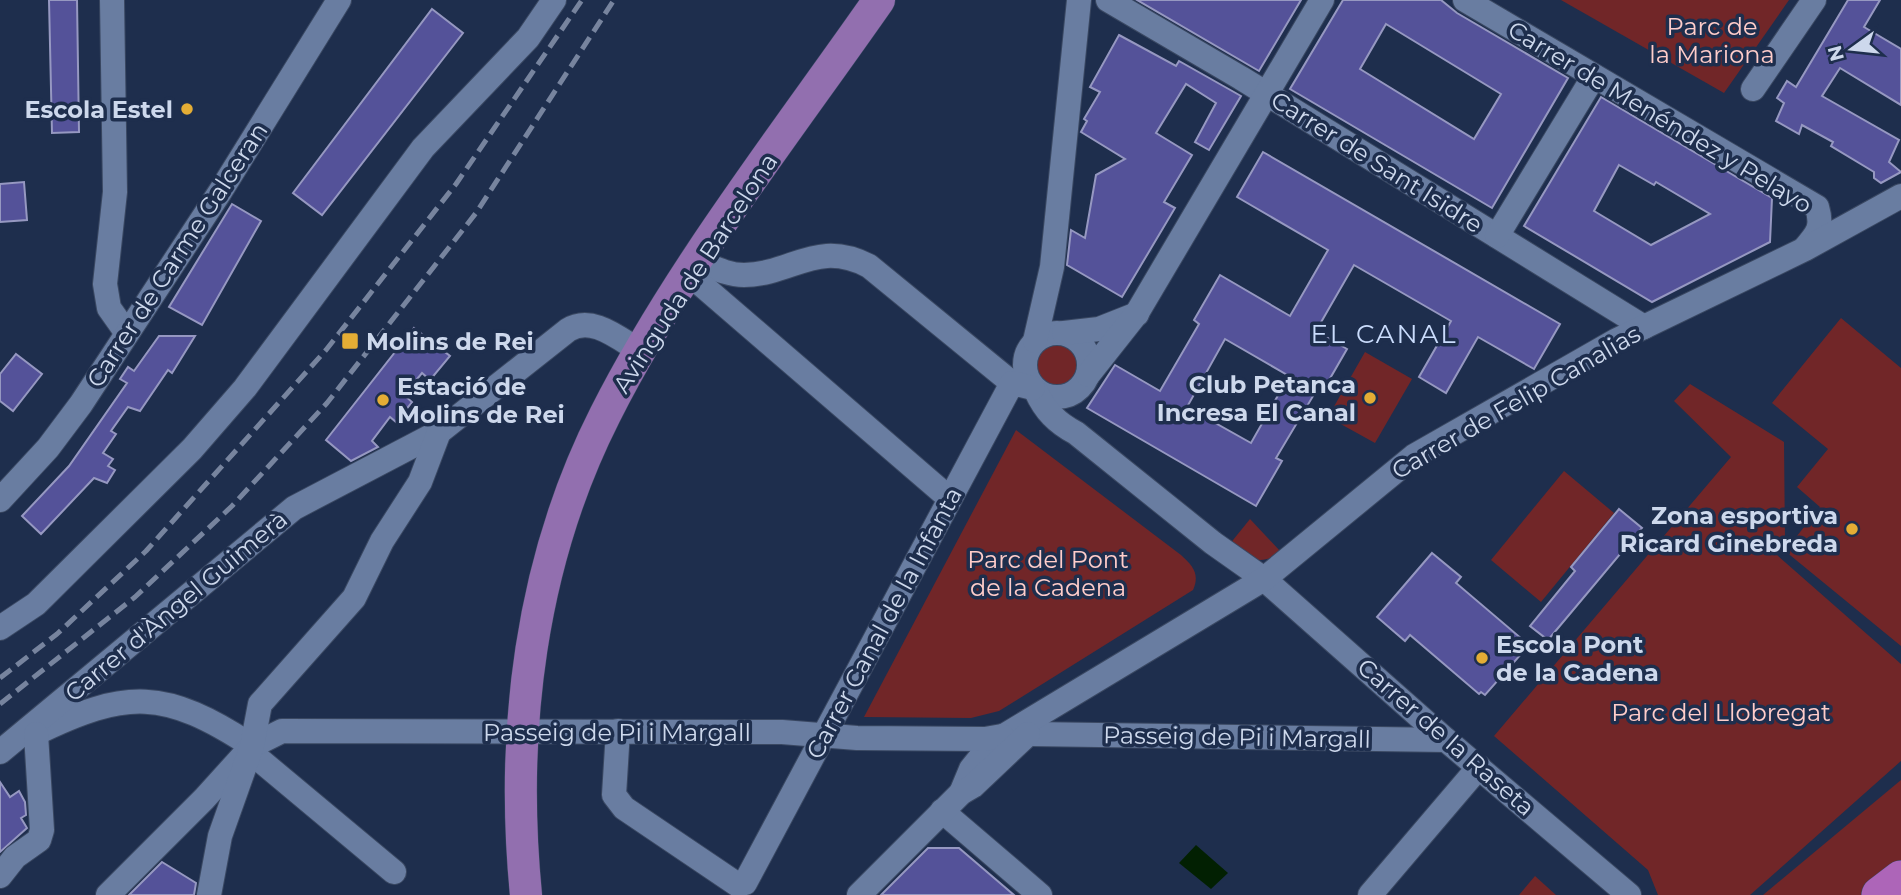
<svg xmlns="http://www.w3.org/2000/svg" width="1901" height="895" viewBox="0 0 1901 895" font-family="Montserrat,sans-serif">
  <style>
    .green { fill: #712628 }
    .water { fill: #022002 }
    .building { fill: #545299; stroke: #9698c1; stroke-width: 2; fill-rule: evenodd }
    .lines { fill: none; stroke-linecap: round; stroke-linejoin: round }
    .minor-casing { stroke: #3a4862; stroke-width: 26 }
    .major-casing { stroke: #3a4862; stroke-width: 33 }
    .highway-casing { stroke: #3a4862; stroke-width: 38 }
    .minor { stroke: #697da1; stroke-width: 24 }
    .major { stroke: #926faf; stroke-width: 32 }
    .highway { stroke: #ad65b8; stroke-width: 37 }
    .rail { stroke: #77849e; stroke-width: 5; stroke-dasharray: 14 7; stroke-linecap: butt }
    .poi-dot { fill: #e4ad35; stroke: #1e2e4d; stroke-width: 2.5 }
    .labels { text-anchor: middle; dominant-baseline: central; stroke-width: 7; stroke-linejoin: round; paint-order: stroke }
    .park-label { font-size: 24px; fill: #ffcdca; stroke: #1e2e4d }
    .poi-label { font-size: 24px; font-weight: bold; fill: #cdd8ec; stroke: #1e2e4d; text-anchor: end }
    .street-label { font-size: 24px; fill: #cdd8ec; stroke: #1e2e4d }
    .neighbourhood-label { font-size: 26px; letter-spacing: 2px; fill: #cadcfc; stroke: #1e2e4d }
  </style>
  <rect width="100%" height="100%" fill="#1e2e4d"/>
  <g class="green">
    <polygon points="1561,0 1789,0 1724,93"/>
    <polygon points="1841,318 1901,368 1901,646 1785,551 1820,507 1797,487 1828,449 1772,403"/>
    <circle cx="1058" cy="365" r="22"/>
    <polygon points="1365,352 1412,379 1375,443 1328,417"/>
    <polygon points="1690,384 1784,442 1785,541 1777,555 1901,664 1901,761 1750,895 1658,895 1648,870 1494,736 1731,457 1674,401"/>
    <path d="M1016,430L1181,555C1193,566 1200,574 1193,590L999,711L971,718L864,717Z"/>
    <polygon points="1564,471 1614,513 1541,602 1491,560"/>
    <path d="M1250,519L1281,552C1260,567 1248,559 1229,545Z"/>
    <polygon points="1901,780 1901,895 1763,895"/>
    <polygon points="1535,876 1556,895 1519,895"/>
  </g>
  <polygon class="water" points="1196,845 1228,873 1211,889 1179,863"/>
  <g class="building">
    <polygon points="49,0 77,0 79,132 52,133"/>
    <polygon points="1137,0 1301,0 1259,71"/>
    <path d="M1343,0H1441L1457,13L1568,78L1492,208L1290,89ZM1386,24L1501,94L1474,139L1360,69Z"/>
    <polygon points="1848,0 1880,0 1864,27 1901,49 1901,105 1840,68 1822,96 1899,140 1889,162 1901,172 1881,183 1874,178 1874,172 1831,146 1833,142 1802,125 1799,134 1776,121 1784,103 1777,98 1787,81 1796,87"/>
    <polygon points="432,9 463,33 322,215 293,193"/>
    <polygon points="1119,35 1176,66 1179,61 1241,96 1209,150 1195,142 1216,103 1186,84 1156,133 1192,155 1164,202 1175,208 1122,297 1067,265 1071,230 1085,238 1096,175 1125,159 1081,132 1087,121 1084,119 1100,92 1090,87"/>
    <path d="M1601,97L1772,198L1770,242L1652,302L1524,226ZM1619,165L1654,185L1656,182L1710,214L1651,245L1594,211Z"/>
    <path d="M1263,152L1560,324L1534,369L1478,337L1446,393L1419,377L1451,321L1354,265L1316,331L1347,349L1321,394L1316,391L1276,458L1282,461L1256,506L1087,408L1115,365L1160,391L1199,324L1194,320L1220,275L1290,316L1328,250L1237,197ZM1225,339L1289,376L1251,443L1187,407Z"/>
    <polygon points="24,182 27,220 0,222 0,184"/>
    <polygon points="232,204 261,221 202,325 169,307"/>
    <polygon points="414,328 450,356 430,380 422,373 404,395 412,402 396,422 390,417 372,441 378,447 351,461 326,440"/>
    <polygon points="159,336 195,336 172,373 168,370 140,411 128,407 111,431 116,434 103,453 113,459 108,466 115,470 107,483 94,478 41,534 22,516 69,466 127,383 120,379 128,367 134,371"/>
    <polygon points="16,354 42,374 13,411 0,401 0,374"/>
    <polygon points="1619,509 1642,528 1548,640 1530,626 1575,571 1571,567"/>
    <polygon points="1432,553 1461,577 1456,583 1529,645 1485,695 1481,692 1479,694 1410,635 1405,641 1377,617"/>
    <polygon points="0,782 10,797 19,791 25,802 26,815 21,818 27,828 0,852"/>
    <polygon points="928,848 959,848 1014,895 881,895"/>
    <polygon points="162,862 196,883 194,895 129,895"/>
  </g>
  <g class="lines">
    <g class="minor-casing">
      <g id="minor">
        <polyline points="112,0 115,192 105,284 109,308 126,332"/>
        <polyline points="1108,0 1241,78 1644,327"/>
        <path d="M1465,0L1817,207C1823,227 1818,233 1805,248"/>
        <polyline points="1753,89 1814,0"/>
        <polyline points="1497,236 1594,76"/>
        <path d="M698,261C713,267 727,275 744,275C793,274 817,239 869,266L1012,383"/>
        <polyline points="689,274 949,498"/>
        <circle cx="1057" cy="365" r="32"/>
        <polyline points="1064,333 1099,329 1137,314"/>
        <polyline points="1035,341 1052,267 1079,0"/>
        <polyline points="1088,375 1137,313 1322,0"/>
        <path d="M1036,391C1045,411 1057,423 1076,433L1213,543L1264,579L1446,740L1629,895"/>
        <polyline points="0,500 48,448 81,404 220,192 339,0"/>
        <polyline points="0,628 36,604 192,449 245,388 423,148 528,38 554,0"/>
        <polyline points="618,731 614,795 624,808 738,885 745,883 1012,383 1033,388"/>
        <path d="M35,734C127,689 165,689 252,746"/>
        <polyline points="1029,734 1446,740"/>
        <polyline points="252,746 255,756 394,872"/>
        <path d="M0,752L294,508L439,432L568,330C592,315 618,338 640,351"/>
        <polyline points="961,793 971,769 992,743 1264,579 1414,456 1617,340 1805,249 1901,196"/>
        <polyline points="942,811 1040,895"/>
        <polyline points="0,876 15,857 39,840 42,830 36,734"/>
        <polyline points="108,895 204,799 252,746 282,731 782,732 857,738 985,739 1002,736"/>
        <polyline points="209,895 220,836 252,746 260,704 354,598 382,541 420,482 439,432"/>
        <polyline points="859,895 961,793 973,786 1028,734"/>
        <polyline points="1370,895 1479,767"/>
      </g>
    </g>
    <g class="major-casing">
      <path id="major" d="M526,895C510,732 530,563 605,415C677,272 787,132 879,0"/>
    </g>
    <g class="highway-casing">
      <polyline id="highway" points="1880,895 1901,879"/>
    </g>
    <use href="#minor" class="minor"/>
    <use href="#major" class="major"/>
    <use href="#highway" class="highway"/>
    <g class="rail">
      <polyline points="0,678 57,634 146,551 326,350 456,184 582,0"/>
      <polyline points="0,704 135,597 232,506 327,403 476,213 614,0"/>
    </g>
  </g>
  <g class="poi-dot">
    <circle cx="187" cy="109" r="7"/>
    <rect x="341" y="332" width="18" height="18" rx="3.5"/>
    <circle cx="1370" cy="398" r="7"/>
    <circle cx="383" cy="400" r="7"/>
    <circle cx="1852" cy="529" r="7"/>
    <circle cx="1482" cy="658" r="7"/>
  </g>
  <g class="labels">
    <g class="park-label">
      <text x="1712" y="26">Parc de<tspan x="1712" dy="28">la Mariona</tspan></text>
      <text x="1048" y="559">Parc del Pont<tspan x="1048" dy="28">de la Cadena</tspan></text>
      <text x="1721" y="712">Parc del Llobregat</text>
    </g>
    <g class="poi-label">
      <text x="173" y="109">Escola Estel</text>
      <text x="366" y="341" text-anchor="start">Molins de Rei</text>
      <text x="1356" y="384">Club Petanca<tspan x="1356" dy="28">Incresa El Canal</tspan></text>
      <text x="397" y="386" text-anchor="start">Estació de<tspan x="397" dy="28">Molins de Rei</tspan></text>
      <text x="1838" y="515">Zona esportiva<tspan x="1838" dy="28">Ricard Ginebreda</tspan></text>
      <text x="1496" y="644" text-anchor="start">Escola Pont<tspan x="1496" dy="28">de la Cadena</tspan></text>
    </g>
    <g class="street-label">
      <text transform="translate(1660 117) rotate(31)">Carrer de Menéndez y Pelayo</text>
      <text transform="translate(1377 162) rotate(32)">Carrer de Sant Isidre</text>
      <text transform="translate(177 255) rotate(-57)">Carrer de Carme Galceran</text>
      <text transform="translate(695 273) rotate(-57)">Avinguda de Barcelona</text>
      <text transform="translate(1516 402) rotate(-30)">Carrer de Felip Canalias</text>
      <text transform="translate(176 606) rotate(-40)">Carrer d'Àngel Guimerà</text>
      <text transform="translate(884 623) rotate(-62)">Carrer Canal de la Infanta</text>
      <text x="617" y="732">Passeig de Pi i Margall</text>
      <text transform="translate(1237 737) rotate(1)">Passeig de Pi i Margall</text>
      <text transform="translate(1446 737) rotate(41)">Carrer de la Raseta</text>
    </g>
    <g class="neighbourhood-label">
      <text x="1384" y="334">EL CANAL</text>
    </g>
  </g>
  <g transform="translate(1852 49) rotate(255)" stroke="#1e2e4d" stroke-width="5" paint-order="stroke">
  <path d="M0-5L12 26L0 18L-12 26Z" fill="#cdd8ec"/>
  <text y="-10" font-size="19" font-weight="bold" text-anchor="middle" fill="#cdd8ec">N</text>
  </g>
</svg>
